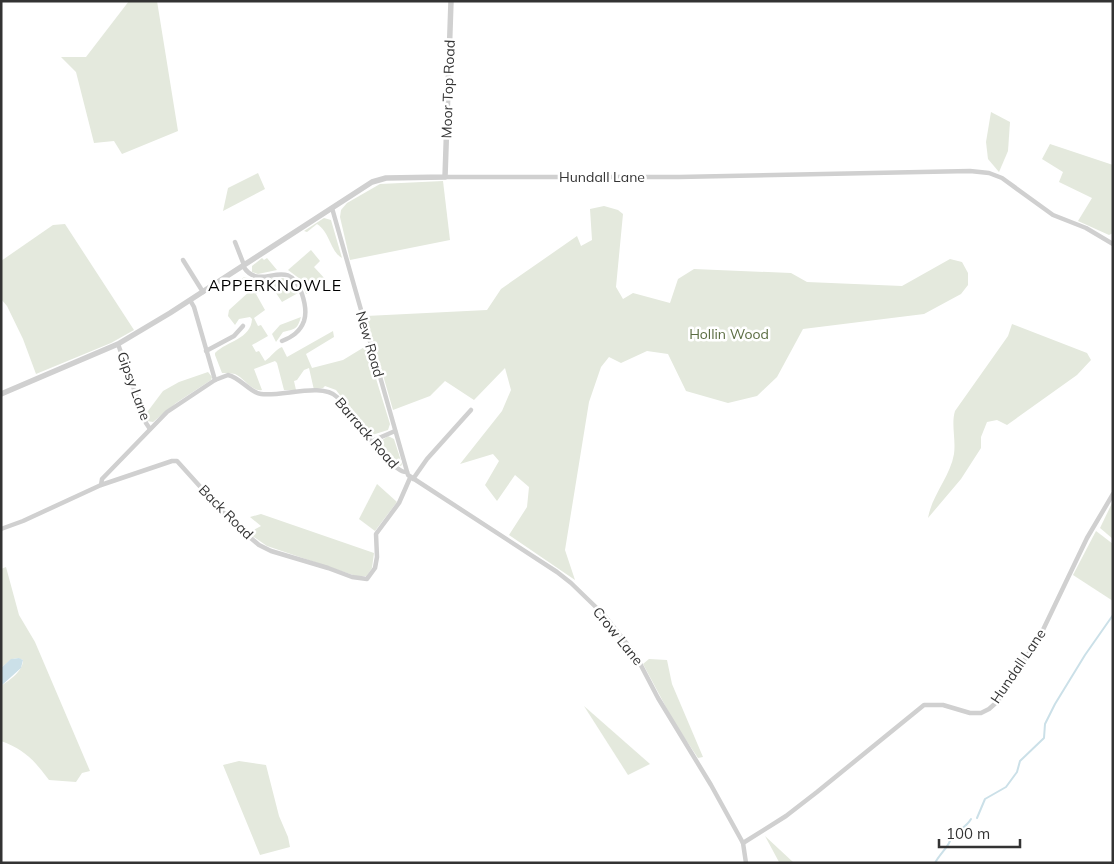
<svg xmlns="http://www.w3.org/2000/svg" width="1114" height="864" viewBox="0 0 1114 864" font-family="Mulish,sans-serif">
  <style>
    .green { fill: #e4e9dd }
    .water { fill: #cbe0e8 }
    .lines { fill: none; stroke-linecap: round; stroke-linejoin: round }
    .stream { stroke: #cbe0e8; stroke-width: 2 }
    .minor { stroke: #d0d0d0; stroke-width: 4.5 }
    .tertiary { stroke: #d0d0d0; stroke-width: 5.5 }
    .labels { text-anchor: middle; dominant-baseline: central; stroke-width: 5; stroke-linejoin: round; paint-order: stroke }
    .street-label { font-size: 14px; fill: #333; stroke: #fff }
    .park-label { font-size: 14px; fill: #5b6d42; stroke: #fff }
    .quarter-label { font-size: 16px; letter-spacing: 1px; fill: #000; stroke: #fff }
  </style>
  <rect width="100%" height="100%" fill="#fff"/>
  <g class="green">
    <polygon points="129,1 157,1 178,131 122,154 114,141 94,143 76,72 61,57 86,57"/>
    <polygon points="991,112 1010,122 1008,151 999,172 988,159 986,142"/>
    <polygon points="1050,144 1113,165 1113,233 1109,235 1078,221 1092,198 1059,182 1063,172 1042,159"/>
    <polygon points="258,173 265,189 223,211 228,188"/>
    <polygon points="443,181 450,240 350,260 340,217 341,210 347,203 380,184"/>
    <polygon points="604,206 618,210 623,214 616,287 623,299 633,293 670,303 678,279 694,269 791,273 807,282 902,286 950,259 962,262 968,273 968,285 961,294 924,314 803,329 777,377 757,396 728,403 686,391 668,354 647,351 621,363 609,357 601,367 589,402 565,550 575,580 509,535 527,507 529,487 515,475 497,501 485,485 499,461 493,454 460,464 502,411 511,390 505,368 474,400 445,381 430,396 393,410 366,316 487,310 501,289 577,236 581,246 592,240 590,209"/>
    <path d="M324,218L331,220L342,258C330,251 330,232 317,224L307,232L304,231Z"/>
    <polygon points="65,224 134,330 111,343 36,374 23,339 7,306 1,299 1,261 53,225"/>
    <polygon points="311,250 320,261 314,267 326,280 306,294 300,279 288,270"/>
    <polygon points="262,258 264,260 267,258 277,270 258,274 252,272 252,266"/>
    <path d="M244,277C268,286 285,265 298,293L282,302L270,284L256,294L265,310L254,318L258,326L261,325L268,336L252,345L256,352L259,351L265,361C271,357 276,349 282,347L287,357L333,331L334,337L306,354L312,368L343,360L366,346L390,424L388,430L372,435L368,432L336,390L325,386L323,388L314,390L309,368L304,370L297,380L294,381L296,390H284L277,363L275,361L254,369L262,390C252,392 244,378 235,374C231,373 226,373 222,373L215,355V353C227,341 251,339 252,319L250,317L239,319L235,325L228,316L229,310L251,290L242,279Z"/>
    <path d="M301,317C297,330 295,329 283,332L276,342L272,334L280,325Z"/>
    <path d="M1012,324L1087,353L1091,360L1077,375L1007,425L997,420L987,422L981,437V448L961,479L928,518C932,495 950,477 954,454C956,439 951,424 955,411L1008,336Z"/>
    <polygon points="208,372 212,377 211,380 176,403 153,422 147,421 145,415 163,391 179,382"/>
    <polygon points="388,436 394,439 402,464 401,466 396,464 378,443"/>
    <polygon points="377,484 397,502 375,531 359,519"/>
    <polygon points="1113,501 1113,539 1100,528"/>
    <polygon points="261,514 374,553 372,568 367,576 356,576 267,546 248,533 261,526 250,517"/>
    <polygon points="1096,531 1113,544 1113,601 1073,575"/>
    <path d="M6,567L19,615L35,642L90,771L82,773L76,782L49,780C34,760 25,750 1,741V686C10,680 23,671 23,660C14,655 8,662 1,668V569Z"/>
    <polygon points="649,659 667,660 672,684 703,757 698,758 674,722 643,664"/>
    <polygon points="584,706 650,764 628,775"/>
    <polygon points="239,761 266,765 279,816 288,837 290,847 260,855 223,765"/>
    <polygon points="765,836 794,863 779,862"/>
  </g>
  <polygon class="water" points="19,658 23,660 21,668 1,686 1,668 11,659"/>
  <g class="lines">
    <g class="stream">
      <polyline points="977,818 985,799 1006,787 1017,772 1020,761 1044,738 1045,724 1055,704 1085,655 1113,615"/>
      <path d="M935,863C939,855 946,849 949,843C951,839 952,836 956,833C962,828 967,826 971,819"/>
    </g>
    <g class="minor">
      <polyline points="445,177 679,177 970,171 989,173 1002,178 1053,215 1086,228 1113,244"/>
      <polyline points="332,208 408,475 557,572 571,583 604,615 635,654 658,698 711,785 743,843 746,863"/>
      <polyline points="235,242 244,265"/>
      <polyline points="183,260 203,292"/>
      <path d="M243,266C261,295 287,252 302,294C305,303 307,312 304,321C300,332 292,337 282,341"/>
      <polyline points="190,300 194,307 215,380"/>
      <polyline points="118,344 146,423 150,429"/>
      <polyline points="206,351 234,336 243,326"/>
      <polyline points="372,441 395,431"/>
      <polyline points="413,479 427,459 471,410"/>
      <path d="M101,485L102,479L167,412L215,380L228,375C241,378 250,393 261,394C282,397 322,382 337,397C349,410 391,474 407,472"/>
      <polyline points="1,529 23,521 101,485 172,461 177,461 233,523 259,545 271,551 328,568 352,577 367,579 375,568 377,557 376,534 399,503 410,478"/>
      <polyline points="743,843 786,816 817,792 924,705 943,705 970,713 981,713 989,709 998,701 1041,634 1087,538 1113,494"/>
    </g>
    <polyline class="tertiary" points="1,394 118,344 170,313 372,182 386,178 445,177 451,1"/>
  </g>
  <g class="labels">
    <g class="street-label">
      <text transform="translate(448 89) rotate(-88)">Moor Top Road</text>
      <text x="602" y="177">Hundall Lane</text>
      <text transform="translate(370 344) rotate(74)">New Road</text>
      <text transform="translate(134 386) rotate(70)">Gipsy Lane</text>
      <text transform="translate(367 433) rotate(49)">Barrack Road</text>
      <text transform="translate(226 512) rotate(45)">Back Road</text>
      <text transform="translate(618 636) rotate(51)">Crow Lane</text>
      <text transform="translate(1018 666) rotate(-56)">Hundall Lane</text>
    </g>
    <g class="park-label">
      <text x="729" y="334">Hollin Wood</text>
    </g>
    <g class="quarter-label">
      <text x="275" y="285">APPERKNOWLE</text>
    </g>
  </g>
  <rect width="1114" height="864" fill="none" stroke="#333333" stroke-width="5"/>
  <path d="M939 839v8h81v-8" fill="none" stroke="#333333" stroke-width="2.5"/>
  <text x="946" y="839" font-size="15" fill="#333333" stroke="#ffffff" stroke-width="4" paint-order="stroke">100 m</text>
</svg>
